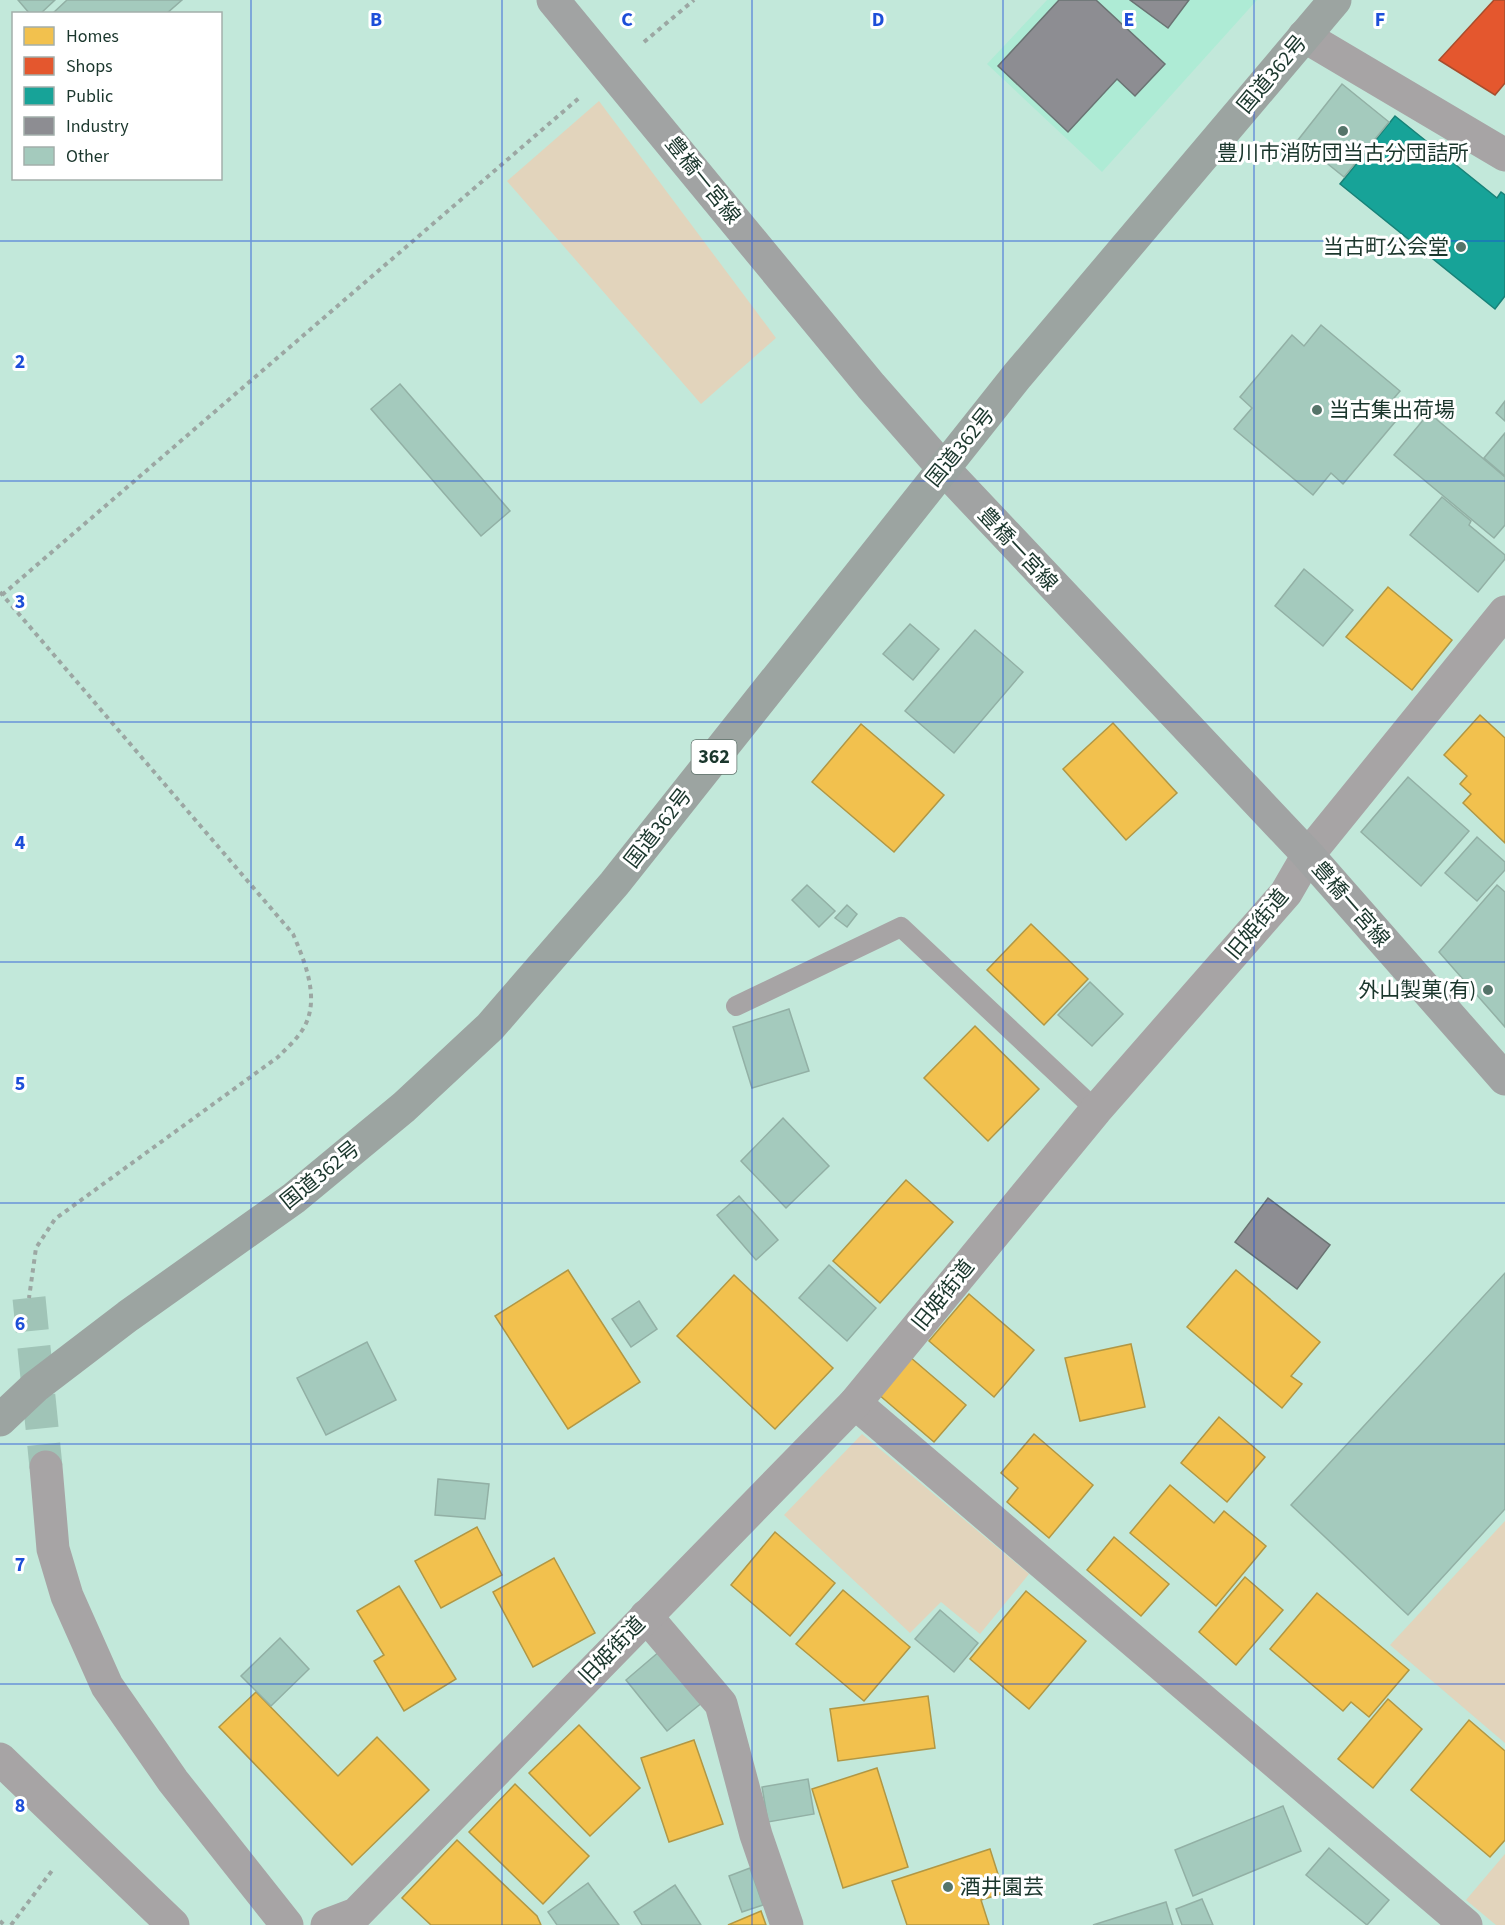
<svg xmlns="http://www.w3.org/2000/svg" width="1505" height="1925" viewBox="0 0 1505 1925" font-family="'Source Sans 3','Noto Sans JP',sans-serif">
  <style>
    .built { fill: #aeebd5 }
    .green { fill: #e2d4bc }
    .homes { fill: #f2c14e; stroke: #b19744; stroke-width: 1.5 }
    .shops { fill: #e4572e; stroke: #a74d2d; stroke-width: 1.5 }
    .public { fill: #17a398; stroke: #188278; stroke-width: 1.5 }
    .industry { fill: #8d8d92; stroke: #6a7373; stroke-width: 1.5 }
    .building { fill: #a4cabd; stroke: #92b0a5; stroke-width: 1.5 }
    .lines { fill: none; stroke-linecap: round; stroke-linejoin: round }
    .minor-tunnel { stroke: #a0c4b7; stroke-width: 33; stroke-dasharray: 33 16; stroke-linecap: butt }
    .path { stroke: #9ca7a3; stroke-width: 4; stroke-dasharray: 4.5 4.5; stroke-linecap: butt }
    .service { stroke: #a7a4a5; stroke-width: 20 }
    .minor { stroke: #a7a4a5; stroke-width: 33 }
    .secondary { stroke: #a1a3a3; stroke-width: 33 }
    .trunk { stroke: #9ca4a1; stroke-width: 33 }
    .grid { fill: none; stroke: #1d4ed8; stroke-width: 1.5; stroke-opacity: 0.55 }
    .poi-dot { fill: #557469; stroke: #fff; stroke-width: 2 }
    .labels { text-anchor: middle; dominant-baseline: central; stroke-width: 6; stroke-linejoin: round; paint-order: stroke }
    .shield { fill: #fff; stroke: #5f726b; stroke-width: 1.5 }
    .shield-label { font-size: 20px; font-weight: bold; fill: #1a362c }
    .street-label { font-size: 21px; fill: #1a362c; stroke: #fff }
    .poi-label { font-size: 21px; fill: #1a362c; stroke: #fff; text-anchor: end }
    .grid-label { font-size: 20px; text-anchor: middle; font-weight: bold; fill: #1d4ed8; stroke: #fff; stroke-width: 6; stroke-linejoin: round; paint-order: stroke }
  </style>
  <rect width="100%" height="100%" fill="#c2e8da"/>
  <polygon class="built" points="1047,0 1257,0 1102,172 987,64"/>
  <g class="green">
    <polygon points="599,101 776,338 701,404 507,181"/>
    <polygon points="862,1434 1029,1574 980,1634 941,1602 910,1633 784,1515"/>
    <polygon points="1505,1521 1505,1743 1390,1645"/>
    <polygon points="1505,1854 1505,1925 1496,1925 1466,1900"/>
  </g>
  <g class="homes">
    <polygon points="1388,587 1452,640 1412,690 1346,637"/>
    <polygon points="1480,715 1505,738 1505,843 1463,803 1471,794 1460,784 1467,776 1444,755"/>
    <polygon points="1113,723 1177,793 1126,840 1063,769"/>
    <polygon points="861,724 944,795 894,852 812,782"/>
    <polygon points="1031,924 1088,979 1044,1025 987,970"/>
    <polygon points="975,1026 1039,1089 988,1141 924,1078"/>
    <polygon points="906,1180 953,1222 880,1303 833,1261"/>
    <polygon points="568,1270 640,1382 568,1429 495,1316"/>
    <polygon points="1236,1270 1320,1342 1291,1376 1302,1384 1282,1408 1187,1327"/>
    <polygon points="734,1275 833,1368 775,1429 677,1336"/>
    <polygon points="969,1294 1034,1350 994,1397 929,1341"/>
    <polygon points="1131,1344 1145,1407 1080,1421 1065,1358"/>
    <polygon points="910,1357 966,1405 934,1442 878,1394"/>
    <polygon points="1219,1417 1265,1457 1227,1502 1181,1463"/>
    <polygon points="1034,1434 1093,1485 1049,1538 1007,1502 1018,1488 1001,1473"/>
    <polygon points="1170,1485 1214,1523 1224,1511 1266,1546 1216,1606 1130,1533"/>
    <polygon points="477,1527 502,1575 441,1608 415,1561"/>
    <polygon points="775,1532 835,1583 790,1636 731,1585"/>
    <polygon points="1114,1537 1169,1584 1141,1616 1087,1570"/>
    <polygon points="554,1558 595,1633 533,1667 493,1592"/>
    <polygon points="1245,1577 1283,1610 1236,1665 1199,1632"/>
    <polygon points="399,1586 456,1679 404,1711 374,1661 384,1655 357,1611"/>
    <polygon points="843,1590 910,1647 864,1701 796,1644"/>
    <polygon points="1026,1591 1086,1641 1029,1709 970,1659"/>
    <polygon points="1317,1593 1409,1670 1369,1717 1351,1702 1343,1711 1270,1649"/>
    <polygon points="256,1692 338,1776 377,1737 429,1790 352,1865 219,1727"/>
    <polygon points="928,1696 935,1748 838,1761 830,1709"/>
    <polygon points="1388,1699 1422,1729 1373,1788 1338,1759"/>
    <polygon points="1469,1720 1505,1751 1505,1840 1490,1857 1411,1790"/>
    <polygon points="579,1725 640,1788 590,1836 529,1773"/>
    <polygon points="694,1740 723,1824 669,1842 641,1758"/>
    <polygon points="877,1768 908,1867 843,1888 812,1789"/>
    <polygon points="515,1784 589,1856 543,1904 469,1832"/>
    <polygon points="457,1840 537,1916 541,1925 431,1925 402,1898"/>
    <polygon points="990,1849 1004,1893 981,1900 989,1925 907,1925 892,1881"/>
    <polygon points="761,1911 766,1925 728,1925"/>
  </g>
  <polygon class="shops" points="1494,0 1505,0 1505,83 1495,95 1439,60"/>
  <polygon class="public" points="1395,116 1497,198 1501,192 1505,195 1505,296 1495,309 1340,184"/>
  <g class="industry">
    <polygon points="1059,0 1096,0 1165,64 1135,96 1117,79 1068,132 998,66"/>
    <polygon points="1130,0 1189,0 1168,28"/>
    <polygon points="1268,1198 1330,1245 1297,1289 1235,1242"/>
  </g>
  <g class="building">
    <polygon points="18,0 55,0 40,14 30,14"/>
    <polygon points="67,0 182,0 166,14 52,14"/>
    <polygon points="1342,84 1389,122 1344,177 1298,140"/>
    <polygon points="1321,325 1400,391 1383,411 1395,422 1343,484 1331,473 1313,495 1234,429 1252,408 1240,397 1292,335 1304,346"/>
    <polygon points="400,384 510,511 481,536 371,409"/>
    <polygon points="1505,401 1505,421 1496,413"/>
    <polygon points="1429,413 1505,477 1505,525 1494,538 1394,455"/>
    <polygon points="1505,433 1505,476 1484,458"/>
    <polygon points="1442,497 1471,521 1469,525 1505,555 1505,559 1478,592 1410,535"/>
    <polygon points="1304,569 1353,610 1323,646 1275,606"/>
    <polygon points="910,624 939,649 913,680 883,654"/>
    <polygon points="975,630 1023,672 954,753 905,711"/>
    <polygon points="1408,777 1469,831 1421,886 1361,832"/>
    <polygon points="1477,837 1505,862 1505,870 1477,901 1445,873"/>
    <polygon points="807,885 835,911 819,927 792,900"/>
    <polygon points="1497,885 1505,892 1505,1027 1439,952"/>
    <polygon points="847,905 857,914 847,927 835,918"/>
    <polygon points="1090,982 1123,1014 1092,1046 1058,1015"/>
    <polygon points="789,1009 809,1071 752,1088 733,1027"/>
    <polygon points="783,1118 829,1166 786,1208 741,1161"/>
    <polygon points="739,1196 778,1240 756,1260 717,1215"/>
    <polygon points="829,1265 876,1308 847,1341 799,1298"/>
    <polygon points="1505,1273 1505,1509 1408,1615 1291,1505"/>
    <polygon points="639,1301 657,1329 631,1347 612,1319"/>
    <polygon points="367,1342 396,1400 326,1435 297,1378"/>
    <polygon points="438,1479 489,1484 485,1519 435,1515"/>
    <polygon points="940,1610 978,1643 954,1672 915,1639"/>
    <polygon points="280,1638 309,1669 271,1706 241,1676"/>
    <polygon points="660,1651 703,1702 667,1731 626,1680"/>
    <polygon points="808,1779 814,1814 768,1822 762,1787"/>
    <polygon points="1283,1806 1301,1851 1193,1896 1175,1850"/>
    <polygon points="1329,1848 1389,1900 1367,1925 1306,1875"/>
    <polygon points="750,1868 763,1905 742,1912 729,1876"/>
    <polygon points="588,1883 619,1925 557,1925 548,1912"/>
    <polygon points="675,1885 701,1925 642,1925 634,1912"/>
    <polygon points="1202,1899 1213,1925 1182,1925 1176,1909"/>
    <polygon points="1166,1902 1173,1925 1093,1925"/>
  </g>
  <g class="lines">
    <polyline class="minor-tunnel" points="29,1298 46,1467"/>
    <g class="path">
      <polyline points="644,42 694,0"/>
      <path d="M0,592L293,934C305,962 321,1000 303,1029C297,1039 286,1049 278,1057L55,1219L36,1248L29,1298"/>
      <polyline points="2,595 579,98"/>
      <polyline points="0,1921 4,1925"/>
      <polyline points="11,1925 54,1868"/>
    </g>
    <polyline class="service" points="736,1006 901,927 1096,1110"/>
    <g class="minor">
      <polyline points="1304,36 1505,155"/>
      <polyline points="855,1403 1466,1925"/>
      <polyline points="46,1467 53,1549 67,1596 107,1686 173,1781 287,1925"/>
      <polyline points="646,1616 721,1704 756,1835 787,1925"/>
      <polyline points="0,1759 173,1925"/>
      <polyline points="327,1925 356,1914 855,1403 1096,1110 1286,893 1308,855 1505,612"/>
    </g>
    <polyline class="secondary" points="553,0 871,386 943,468 1308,855 1505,1079"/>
    <polyline class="trunk" points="0,1420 35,1387 128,1316 294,1198 404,1107 490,1027 614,884 1017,376 1335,0"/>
  </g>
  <path class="grid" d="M251,0V1925M502,0V1925M752,0V1925M1003,0V1925M1254,0V1925M0,241H1505M0,481H1505M0,722H1505M0,962H1505M0,1203H1505M0,1444H1505M0,1684H1505"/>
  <g class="poi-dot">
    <circle cx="1343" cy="131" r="6"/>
    <circle cx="1461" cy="247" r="6"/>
    <circle cx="1317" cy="410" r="6"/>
    <circle cx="1488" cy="990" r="6"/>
    <circle cx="948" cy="1887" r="6"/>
  </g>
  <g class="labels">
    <rect class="shield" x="691.5" y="740" width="45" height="34" rx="4.5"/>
    <g class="shield-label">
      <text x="714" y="757">362</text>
    </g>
    <g class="street-label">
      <text transform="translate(1272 74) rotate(-50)">国道362号</text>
      <text transform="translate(703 180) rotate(51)">豊橋一宮線</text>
      <text transform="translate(960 447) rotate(-51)">国道362号</text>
      <text transform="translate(1018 549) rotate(47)">豊橋一宮線</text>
      <text transform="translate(658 828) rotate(-52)">国道362号</text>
      <text transform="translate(1351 904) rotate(49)">豊橋一宮線</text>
      <text transform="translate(1257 924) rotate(-50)">旧姫街道</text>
      <text transform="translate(320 1175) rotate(-39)">国道362号</text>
      <text transform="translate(943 1295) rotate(-51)">旧姫街道</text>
      <text transform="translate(612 1650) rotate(-46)">旧姫街道</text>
    </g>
    <g class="poi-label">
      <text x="1343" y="153" text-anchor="middle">豊川市消防団当古分団詰所</text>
      <text x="1449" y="247">当古町公会堂</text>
      <text x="1329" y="410" text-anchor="start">当古集出荷場</text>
      <text x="1476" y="990">外山製菓(有)</text>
      <text x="960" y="1887" text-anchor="start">酒井園芸</text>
    </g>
  </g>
  <g class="grid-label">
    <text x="376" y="26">B</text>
    <text x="627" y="26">C</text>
    <text x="878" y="26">D</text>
    <text x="1129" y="26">E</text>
    <text x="1380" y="26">F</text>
    <text x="20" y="368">2</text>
    <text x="20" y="608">3</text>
    <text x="20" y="849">4</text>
    <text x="20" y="1090">5</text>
    <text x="20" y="1330">6</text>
    <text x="20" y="1571">7</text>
    <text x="20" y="1812">8</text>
  </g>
  <rect x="12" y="12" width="210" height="168" fill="#ffffff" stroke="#a3afab" stroke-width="1.5"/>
  <rect x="24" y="27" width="30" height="18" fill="#f2c14e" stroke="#a3afab" stroke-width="1.5"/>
  <text x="66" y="42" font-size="18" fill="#1a362c">Homes</text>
  <rect x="24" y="57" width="30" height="18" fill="#e4572e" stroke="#a3afab" stroke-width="1.5"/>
  <text x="66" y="72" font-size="18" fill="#1a362c">Shops</text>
  <rect x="24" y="87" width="30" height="18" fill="#17a398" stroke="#a3afab" stroke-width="1.5"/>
  <text x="66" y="102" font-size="18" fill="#1a362c">Public</text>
  <rect x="24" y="117" width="30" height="18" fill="#8d8d92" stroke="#a3afab" stroke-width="1.5"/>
  <text x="66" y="132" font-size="18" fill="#1a362c">Industry</text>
  <rect x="24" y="147" width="30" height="18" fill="#a4cabd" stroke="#a3afab" stroke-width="1.5"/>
  <text x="66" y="162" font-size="18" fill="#1a362c">Other</text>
</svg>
